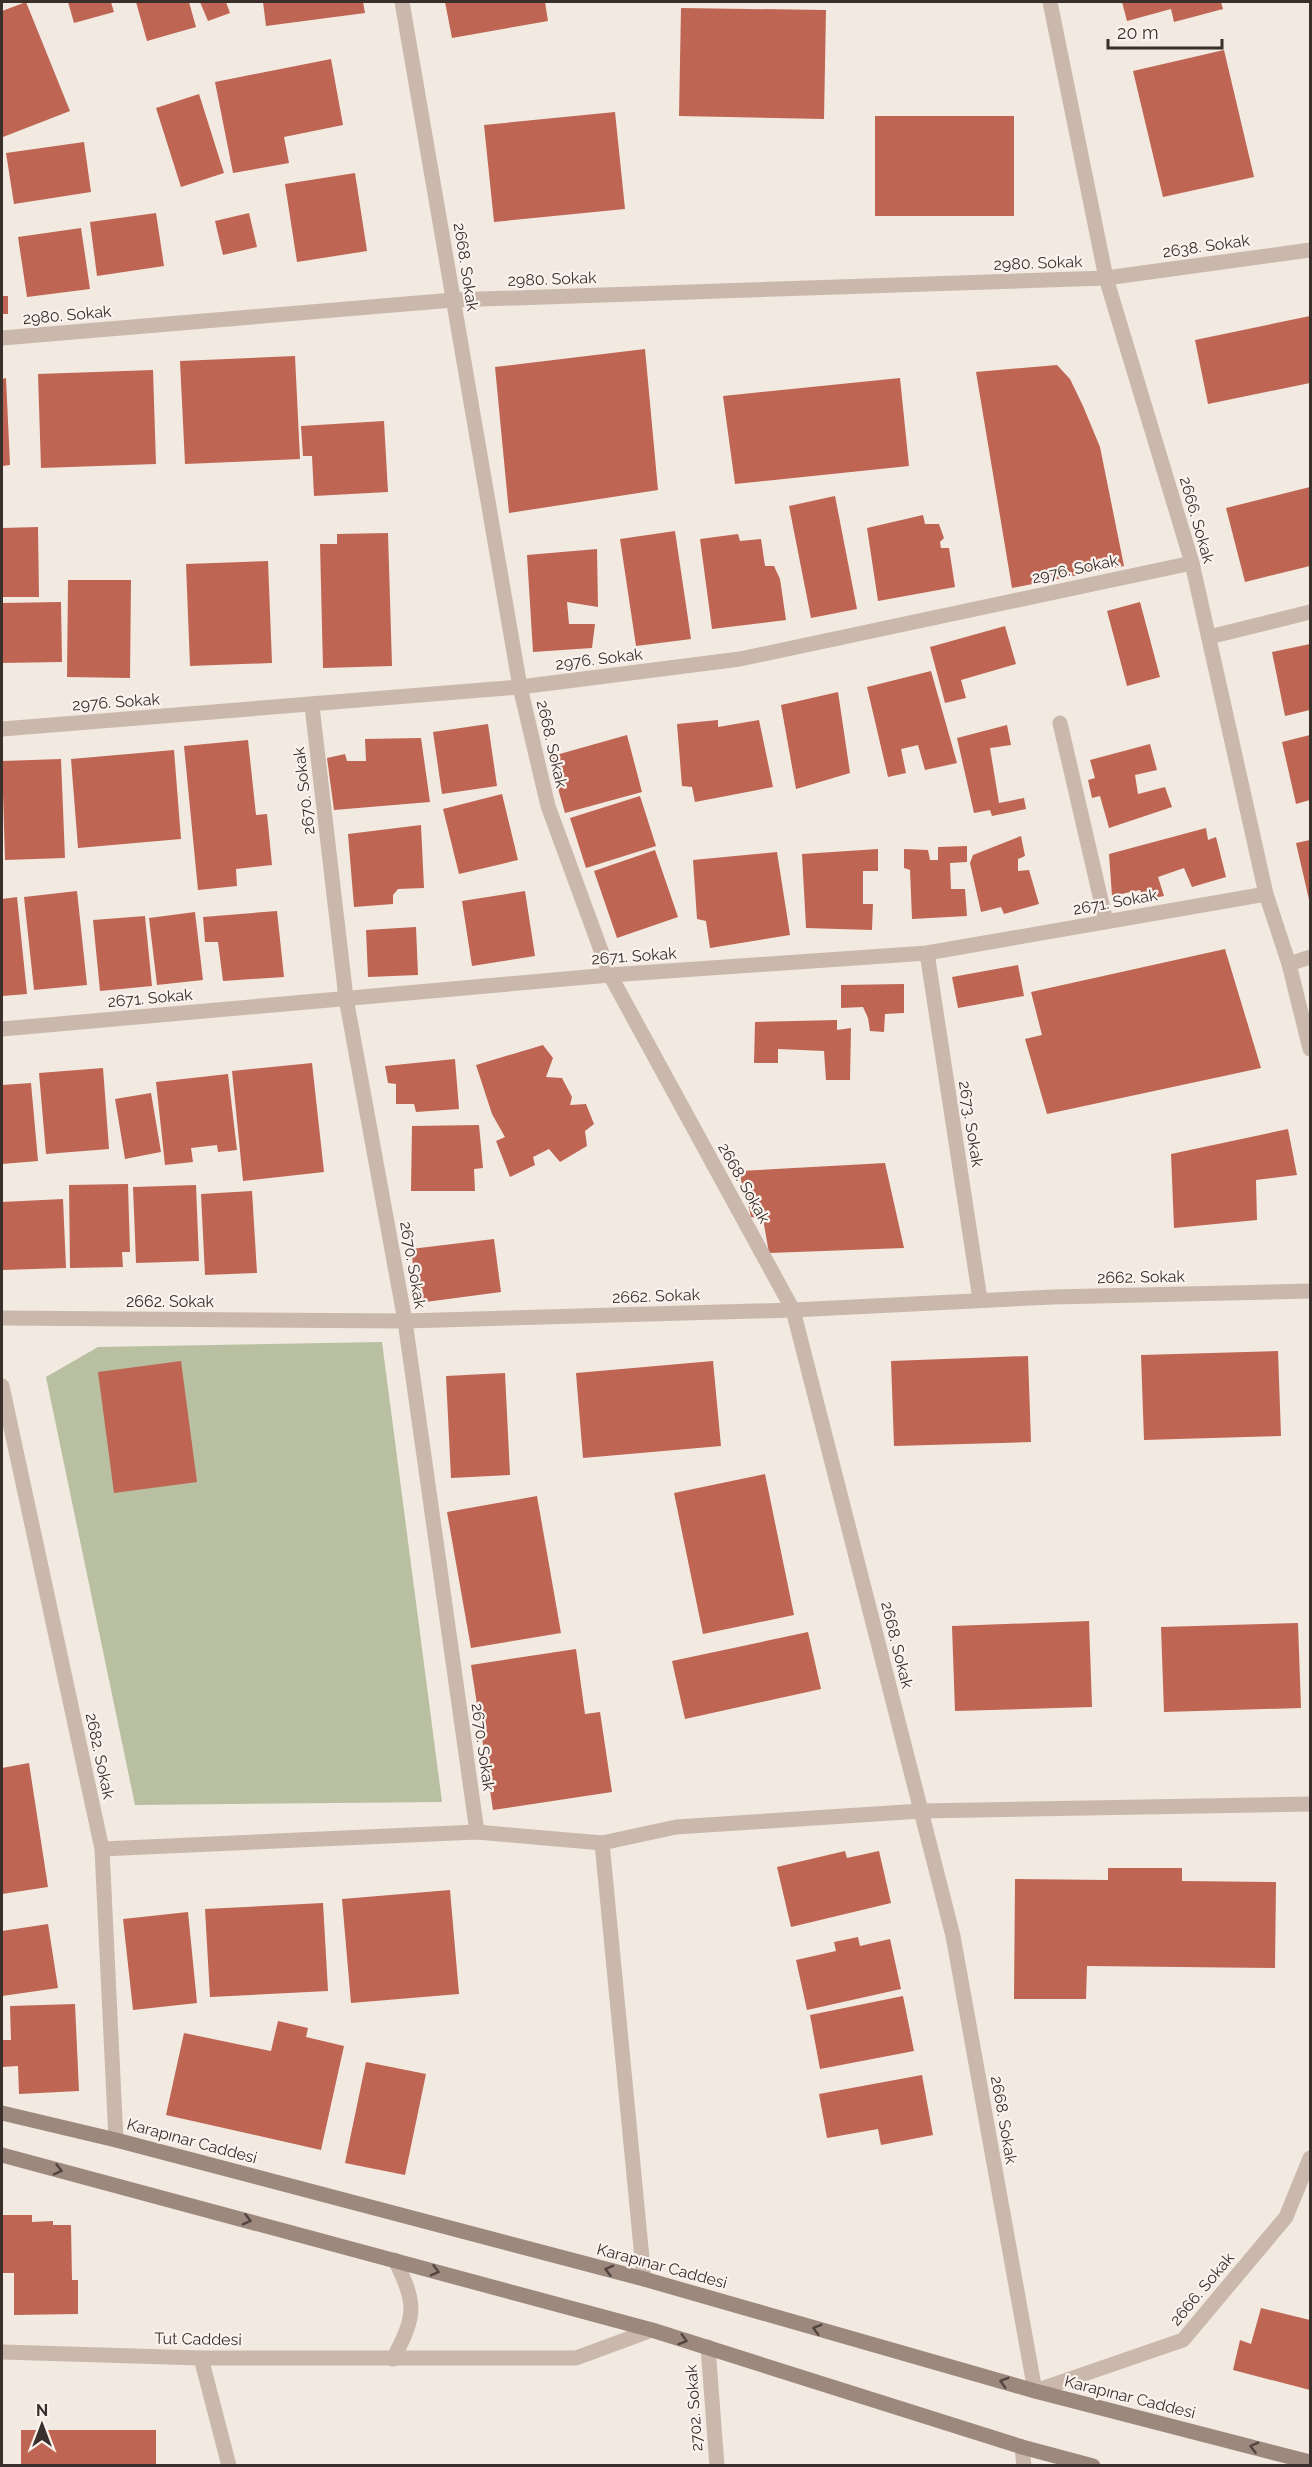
<svg xmlns="http://www.w3.org/2000/svg" width="1312" height="2467" viewBox="0 0 1312 2467" font-family="Raleway,sans-serif">
  <style>
    .green { fill: #b8c0a1 }
    .building { fill: #be6653 }
    .lines { fill: none; stroke-linecap: round; stroke-linejoin: round }
    .service { stroke: #cab8ad; stroke-width: 15 }
    .minor { stroke: #cab8ad; stroke-width: 15 }
    .tertiary { stroke: #cab8ad; stroke-width: 15 }
    .secondary { stroke: #9d887e; stroke-width: 15 }
    .oneway { stroke: #524540 }
    .labels { text-anchor: middle; dominant-baseline: central; stroke-width: 4.5; stroke-linejoin: round; paint-order: stroke }
    .street-label { font-size: 16px; fill: #392f2b; stroke: #faf3ed }
  </style>
  <rect width="100%" height="100%" fill="#f2e9e1"/>
  <polygon class="green" points="382,1342 442,1802 135,1805 46,1377 98,1347"/>
  <g class="building">
    <polygon points="26,2 70,111 3,137 2,133 2,11"/>
    <polygon points="68,2 111,2 114,12 74,23"/>
    <polygon points="136,2 189,2 196,27 147,41"/>
    <polygon points="200,2 226,2 230,13 208,21"/>
    <polygon points="263,2 363,2 365,13 266,26"/>
    <polygon points="445,2 545,2 548,21 452,38"/>
    <polygon points="1122,2 1221,2 1223,9 1174,22 1171,9 1127,21"/>
    <polygon points="681,8 826,10 824,119 679,116"/>
    <polygon points="1224,50 1254,177 1163,197 1133,71"/>
    <polygon points="331,59 343,125 284,137 289,163 233,173 215,82"/>
    <polygon points="199,94 224,173 181,187 156,108"/>
    <polygon points="615,112 625,209 494,222 484,125"/>
    <rect x="875" y="116" width="139" height="100"/>
    <polygon points="84,142 91,192 14,204 6,153"/>
    <polygon points="355,173 367,251 297,262 285,184"/>
    <polygon points="156,213 164,266 97,276 90,222"/>
    <polygon points="249,213 257,247 223,255 215,221"/>
    <polygon points="81,228 90,289 27,297 18,237"/>
    <rect x="2" y="296" width="6" height="18"/>
    <polygon points="1310,316 1310,383 1208,404 1195,340"/>
    <polygon points="645,349 658,490 509,513 495,367"/>
    <polygon points="295,356 300,459 185,464 180,361"/>
    <polygon points="1057,365 1070,379 1083,406 1100,447 1124,566 1012,588 976,372"/>
    <polygon points="153,370 156,464 41,468 38,374"/>
    <polygon points="6,378 10,465 2,466 2,379"/>
    <polygon points="900,378 909,466 735,484 723,396"/>
    <polygon points="384,421 388,492 314,496 312,456 303,456 301,426"/>
    <polygon points="1310,487 1310,566 1245,582 1226,508"/>
    <polygon points="835,496 857,609 811,618 789,506"/>
    <polygon points="923,515 925,524 939,524 944,538 940,542 941,548 949,548 955,587 878,601 867,528"/>
    <polygon points="38,527 39,597 2,597 2,528"/>
    <polygon points="675,531 691,639 636,646 620,539"/>
    <polygon points="388,533 392,666 323,668 320,544 337,544 337,534"/>
    <polygon points="738,534 740,541 761,539 765,566 774,566 780,579 786,620 712,629 700,539"/>
    <polygon points="597,549 598,607 567,602 569,624 595,624 592,648 533,652 527,555"/>
    <polygon points="268,561 272,663 190,666 186,564"/>
    <polygon points="68,580 131,580 130,678 67,677"/>
    <polygon points="61,602 62,662 2,663 2,603"/>
    <polygon points="1140,602 1160,677 1127,686 1107,611"/>
    <polygon points="1005,626 1016,664 961,680 966,698 945,703 930,647"/>
    <polygon points="1310,644 1310,710 1285,716 1272,652"/>
    <polygon points="931,671 957,763 925,770 918,745 901,749 906,773 888,777 867,687"/>
    <polygon points="838,692 850,773 796,789 781,705"/>
    <polygon points="718,720 718,727 759,720 773,787 695,802 692,787 682,786 677,724"/>
    <polygon points="488,724 497,786 442,794 433,732"/>
    <polygon points="1007,725 1011,745 990,748 999,803 1024,798 1026,809 992,816 990,810 974,813 957,738"/>
    <polygon points="627,735 642,792 565,813 549,757"/>
    <polygon points="1310,735 1310,800 1296,804 1282,742"/>
    <polygon points="421,738 430,802 334,810 327,758 345,754 347,761 366,761 365,739"/>
    <polygon points="248,740 256,815 267,814 272,865 236,869 237,886 198,890 184,746"/>
    <polygon points="1150,744 1157,770 1135,775 1138,794 1165,787 1172,807 1109,828 1100,796 1092,798 1088,780 1095,778 1090,760"/>
    <polygon points="174,750 181,839 78,848 71,759"/>
    <polygon points="61,759 65,858 5,860 2,761"/>
    <polygon points="502,794 518,860 459,874 443,809"/>
    <polygon points="640,796 656,846 586,868 570,818"/>
    <polygon points="421,825 424,888 398,889 393,895 393,904 354,907 348,834"/>
    <polygon points="1206,828 1208,840 1216,837 1226,877 1192,887 1184,868 1158,877 1164,896 1144,900 1140,890 1112,896 1109,854"/>
    <polygon points="1021,836 1025,856 1018,859 1018,871 1029,870 1039,904 1004,914 1001,907 981,912 970,863 973,855"/>
    <polygon points="1310,840 1310,904 1296,843"/>
    <polygon points="967,846 967,862 950,863 951,889 965,889 967,916 912,919 910,870 904,868 904,849 928,850 930,860 938,860 938,847"/>
    <polygon points="878,849 878,871 863,871 863,904 873,904 872,930 806,928 802,854"/>
    <polygon points="655,850 678,917 617,938 594,871"/>
    <polygon points="777,852 790,935 710,948 706,921 697,919 693,860"/>
    <polygon points="77,891 87,985 34,990 24,897"/>
    <polygon points="525,891 535,956 472,966 462,901"/>
    <polygon points="17,897 27,994 2,996 2,899"/>
    <polygon points="277,911 284,977 223,981 218,942 205,942 203,917"/>
    <polygon points="195,912 203,980 157,985 149,918"/>
    <polygon points="145,916 152,986 100,991 93,920"/>
    <polygon points="416,927 418,975 368,977 366,930"/>
    <polygon points="1225,949 1261,1068 1047,1114 1025,1039 1042,1035 1031,992"/>
    <polygon points="1018,965 1024,996 958,1008 952,977"/>
    <polygon points="904,984 904,1013 885,1014 884,1032 870,1031 868,1018 863,1007 841,1008 841,985"/>
    <polygon points="837,1020 837,1030 851,1028 850,1080 826,1080 824,1051 778,1049 778,1063 754,1063 755,1022"/>
    <polygon points="543,1045 553,1058 546,1077 562,1078 572,1097 570,1105 586,1104 594,1124 585,1131 587,1146 560,1162 549,1149 533,1157 535,1165 510,1177 496,1141 505,1137 492,1114 476,1065"/>
    <polygon points="455,1059 459,1109 416,1112 414,1104 396,1104 396,1084 388,1083 385,1066"/>
    <polygon points="312,1063 324,1172 243,1181 232,1071"/>
    <polygon points="103,1068 109,1149 46,1154 39,1073"/>
    <polygon points="228,1074 237,1150 218,1152 217,1145 191,1148 193,1162 165,1165 156,1082"/>
    <polygon points="31,1083 38,1161 2,1164 2,1085"/>
    <polygon points="151,1093 161,1152 125,1159 115,1099"/>
    <polygon points="479,1125 483,1168 474,1169 475,1191 411,1191 412,1126"/>
    <polygon points="1288,1129 1297,1175 1256,1180 1257,1220 1174,1228 1171,1154"/>
    <polygon points="885,1163 904,1248 769,1253 763,1219 751,1217 748,1204 743,1195 740,1171"/>
    <polygon points="128,1184 130,1252 122,1252 123,1267 70,1268 69,1185"/>
    <polygon points="196,1185 199,1261 136,1263 133,1187"/>
    <polygon points="252,1191 257,1273 205,1275 201,1194"/>
    <polygon points="63,1199 66,1268 2,1270 2,1202"/>
    <polygon points="494,1239 501,1292 418,1303 411,1249"/>
    <polygon points="1278,1351 1281,1436 1144,1440 1141,1355"/>
    <polygon points="1028,1356 1031,1442 894,1446 891,1361"/>
    <polygon points="181,1361 197,1482 114,1493 98,1372"/>
    <polygon points="713,1361 721,1446 583,1458 576,1373"/>
    <polygon points="505,1373 510,1475 451,1478 446,1376"/>
    <polygon points="765,1474 794,1615 703,1634 674,1493"/>
    <polygon points="537,1496 561,1633 471,1648 447,1512"/>
    <polygon points="1089,1621 1092,1707 955,1711 952,1626"/>
    <polygon points="1298,1623 1301,1708 1164,1712 1161,1627"/>
    <polygon points="808,1632 821,1689 685,1719 672,1661"/>
    <polygon points="576,1649 585,1714 600,1712 612,1792 493,1810 471,1665"/>
    <polygon points="29,1763 48,1887 2,1894 2,1768"/>
    <polygon points="845,1851 847,1858 879,1851 891,1903 791,1927 777,1867"/>
    <polygon points="1108,1868 1182,1868 1182,1881 1276,1882 1275,1968 1087,1966 1086,1999 1014,1999 1015,1879 1108,1880"/>
    <polygon points="450,1890 459,1994 351,2003 342,1899"/>
    <polygon points="323,1903 328,1991 210,1997 205,1909"/>
    <polygon points="188,1912 197,2003 133,2010 123,1919"/>
    <polygon points="48,1924 58,1988 2,1996 2,1931"/>
    <polygon points="858,1937 860,1946 890,1939 901,1989 807,2010 796,1960 836,1951 834,1942"/>
    <polygon points="903,1996 914,2051 820,2069 810,2015"/>
    <polygon points="75,2004 79,2091 19,2094 18,2066 2,2067 2,2040 11,2040 10,2006"/>
    <polygon points="278,2021 308,2028 306,2037 344,2046 321,2150 166,2115 184,2033 271,2051"/>
    <polygon points="366,2062 426,2074 405,2175 345,2163"/>
    <polygon points="922,2075 933,2135 881,2145 878,2129 827,2138 819,2094"/>
    <polygon points="2,2215 32,2215 32,2222 53,2221 53,2225 71,2225 72,2280 78,2280 78,2314 14,2315 14,2273 2,2273"/>
    <polygon points="1261,2308 1310,2320 1310,2390 1233,2370 1240,2340 1251,2344"/>
    <rect x="21" y="2430" width="135" height="36"/>
  </g>
  <g class="lines">
    <polyline class="service" points="1060,723 1106,922"/>
    <g class="minor">
      <polyline points="402,2 520,687 548,806 610,975 793,1310 953,1936 1035,2391 1183,2340 1286,2217 1310,2158"/>
      <polyline points="1050,2 1106,278 1192,563 1266,894 1289,964 1310,1049"/>
      <polyline points="2,338 453,300 1106,278 1310,250"/>
      <polyline points="1209,637 1310,612"/>
      <polyline points="312,706 346,998 405,1321 477,1832"/>
      <polyline points="2,729 520,687 740,659 1192,563"/>
      <polyline points="927,953 980,1299"/>
      <polyline points="1289,964 1310,957"/>
      <polyline points="2,1029 610,975 927,953 1266,894"/>
      <polyline points="2,1318 405,1321 793,1310 1053,1297 1310,1291"/>
      <polyline points="2,1386 102,1849 116,2140"/>
      <polyline points="602,1843 644,2279"/>
      <polyline points="102,1849 477,1832 602,1843 676,1827 921,1811 1310,1804"/>
      <polyline points="708,2347 717,2466"/>
      <polyline points="201,2358 229,2466"/>
      <polyline points="1022,2447 1024,2466"/>
    </g>
    <g class="tertiary">
      <polyline points="2,2352 201,2358 576,2358 652,2330"/>
      <path d="M393,2359C416,2315 417,2305 395,2260"/>
    </g>
    <g class="secondary">
      <polyline points="2,2113 116,2140 644,2279 1035,2391 1310,2462"/>
      <polyline points="2,2155 652,2330 1022,2447 1093,2466"/>
    </g>
  </g>
  <defs><path id="oneway-chevron" d="M-2-3.5L2.5 0L-2 3.5" fill="none" stroke-width="1.6" stroke-linecap="round" stroke-linejoin="round" transform="scale(1.5)"/></defs>
  <g class="oneway">
    <use href="#oneway-chevron" transform="translate(58 2170) rotate(15)"/>
    <use href="#oneway-chevron" transform="translate(247 2220) rotate(15)"/>
    <use href="#oneway-chevron" transform="translate(609 2270) rotate(-165)"/>
    <use href="#oneway-chevron" transform="translate(435 2271) rotate(15)"/>
    <use href="#oneway-chevron" transform="translate(817 2329) rotate(-164)"/>
    <use href="#oneway-chevron" transform="translate(683 2340) rotate(16)"/>
    <use href="#oneway-chevron" transform="translate(1004 2382) rotate(-164)"/>
    <use href="#oneway-chevron" transform="translate(1254 2447) rotate(-166)"/>
  </g>
  <g class="labels">
    <g class="street-label">
      <text transform="translate(1206 246) rotate(-8)">2638. Sokak</text>
      <text transform="translate(1038 263) rotate(-2)">2980. Sokak</text>
      <text transform="translate(466 267) rotate(81)">2668. Sokak</text>
      <text transform="translate(552 279) rotate(-2)">2980. Sokak</text>
      <text transform="translate(67 315) rotate(-5)">2980. Sokak</text>
      <text transform="translate(1197 520) rotate(74)">2666. Sokak</text>
      <text transform="translate(1075 569) rotate(-12)">2976. Sokak</text>
      <text transform="translate(599 659) rotate(-7)">2976. Sokak</text>
      <text transform="translate(116 702) rotate(-4)">2976. Sokak</text>
      <text transform="translate(552 744) rotate(77)">2668. Sokak</text>
      <text transform="translate(304 791) rotate(-97)">2670. Sokak</text>
      <text transform="translate(1115 902) rotate(-10)">2671. Sokak</text>
      <text transform="translate(634 956) rotate(-4)">2671. Sokak</text>
      <text transform="translate(150 998) rotate(-5)">2671. Sokak</text>
      <text transform="translate(971 1124) rotate(81)">2673. Sokak</text>
      <text transform="translate(744 1183) rotate(61)">2668. Sokak</text>
      <text transform="translate(413 1265) rotate(80)">2670. Sokak</text>
      <text transform="translate(1141 1277) rotate(-1)">2662. Sokak</text>
      <text transform="translate(656 1296) rotate(-2)">2662. Sokak</text>
      <text x="170" y="1301">2662. Sokak</text>
      <text transform="translate(897 1645) rotate(76)">2668. Sokak</text>
      <text transform="translate(483 1747) rotate(82)">2670. Sokak</text>
      <text transform="translate(100 1756) rotate(78)">2682. Sokak</text>
      <text transform="translate(1004 2120) rotate(80)">2668. Sokak</text>
      <text transform="translate(192 2141) rotate(15)">Karapınar Caddesi</text>
      <text transform="translate(662 2266) rotate(15)">Karapınar Caddesi</text>
      <text transform="translate(1202 2289) rotate(-50)">2666. Sokak</text>
      <text transform="translate(198 2339) rotate(1)">Tut Caddesi</text>
      <text transform="translate(1130 2397) rotate(14)">Karapınar Caddesi</text>
      <text transform="translate(694 2408) rotate(-94)">2702. Sokak</text>
    </g>
  </g>
  <rect width="1312" height="2467" fill="none" stroke="#392f2b" stroke-width="6"/>
  <g transform="translate(42 2425)" stroke="#faf3ed" stroke-width="4.5" paint-order="stroke">
  <path d="M0-4.5L10 22L0 15L-10 22Z" fill="#392f2b"/>
  <text y="-9" font-size="16" font-weight="bold" text-anchor="middle" fill="#392f2b">N</text>
  </g>
  <path d="M1108 39v9h114v-9" fill="none" stroke="#392f2b" stroke-width="3"/>
  <text x="1117" y="39" font-size="18" fill="#392f2b" stroke="#faf3ed" stroke-width="4.5" paint-order="stroke">20 m</text>
</svg>
